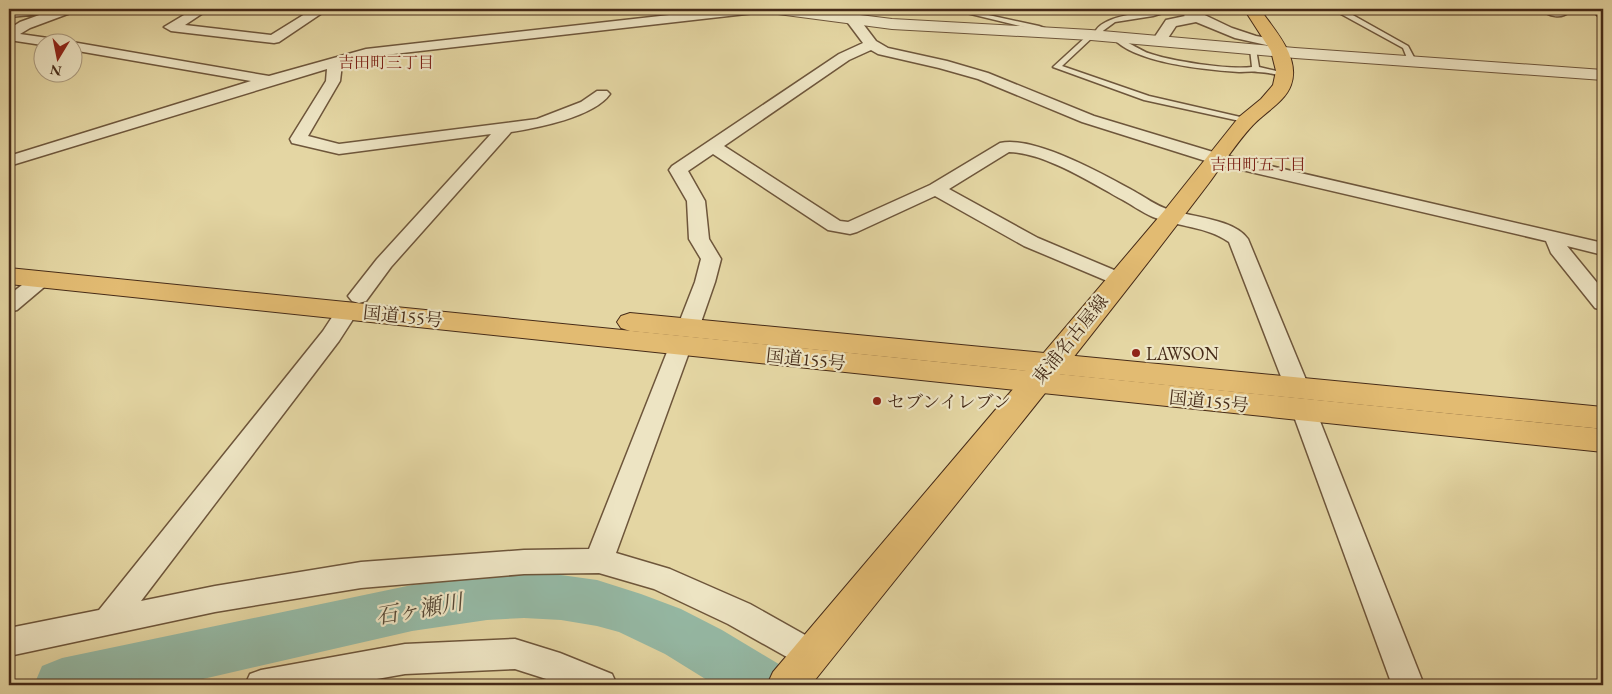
<svg xmlns="http://www.w3.org/2000/svg" width="1612" height="694" viewBox="0 0 1612 694" font-family="'EB Garamond','Noto Serif JP',serif">
  <style>
    .lines { fill: none; stroke-linecap: round; stroke-linejoin: round }
    .river { fill: #95b9a5; fill-rule: evenodd }
    .service-casing { stroke: #6e563b; stroke-width: 3 }
    .minor-casing { stroke: #6e563b; stroke-width: 3 }
    .tertiary-casing { stroke: #6e563b; stroke-width: 2 }
    .primary-casing { stroke: #462b18; stroke-width: 2 }
    .trunk-casing { stroke: #462b18; stroke-width: 2 }
    .service { fill: #ede4c3; fill-rule: evenodd }
    .minor { fill: #ede4c3; fill-rule: evenodd }
    .tertiary { fill: #ede4c3; fill-rule: evenodd }
    .primary { fill: #e2bb72; fill-rule: evenodd }
    .trunk { fill: #e2bb72; fill-rule: evenodd }
    .poi-dot { fill: #8f2418; stroke: #ede4c3; stroke-width: 2 }
    .labels { text-anchor: middle; dominant-baseline: central; stroke-width: 4.5; stroke-linejoin: round; paint-order: stroke }
    .far-neighbourhood-label { font-size: 16px; fill: #7a1f14; stroke: #ede4c3 }
    .street-label { font-size: 18px; fill: #462b18; stroke: #ede4c3 }
    .poi-label { font-size: 18px; fill: #462b18; stroke: #ede4c3; text-anchor: start }
    .near-water-label { font-size: 22px; font-style: italic; fill: #564734; stroke: #ede4c3 }
  </style>
  <rect width="100%" height="100%" fill="#e4d6a3"/>
  <filter id="stains"><feTurbulence type="fractalNoise" baseFrequency=".004" numOctaves="4"/><feColorMatrix values="0 0 0 0 .2 0 0 0 0 .09 0 0 0 0 .02 0 0 0 .5 -.17"/></filter>
  <radialGradient id="worn" r=".72"><stop offset=".6" stop-color="#630" stop-opacity="0"/><stop offset="1" stop-color="#630" stop-opacity=".3"/></radialGradient>
  <g class="lines">
    <polygon class="river" points="524,573 561,575 597,580 641,594 681,609 722,630 782,666 790,685 715,685 665,654 619,632 597,626 561,620 524,618 487,620 412,631 177,685 34,685 42,666 62,658 412,585 487,575"/>
    <g class="service-casing">
      <g id="service">
        <polygon points="950,9 961,9 1039,26 1047,29 1049,33 1046,35 1037,30"/>
        <path d="M1166,9H1176L1153,16L1115,22L1100,33L1099,37L1094,36L1062,66L1149,96L1249,119V123L1144,100L1053,67L1089,34H1094C1101,14 1147,13 1166,9Z"/>
        <polygon points="1336,9 1342,9 1408,46 1416,61 1409,63 1403,48 1341,14"/>
        <path d="M1114,37C1118,36 1140,50 1148,53C1170,61 1229,70 1252,67L1250,49L1253,47L1256,49L1259,67L1289,74L1285,76C1276,75 1267,72 1258,72C1252,71 1245,72 1239,72C1207,70 1134,63 1113,38Z"/>
      </g>
    </g>
    <g class="minor-casing">
      <g id="minor">
        <polygon points="9,9 51,9 51,11 57,9 74,9 73,12 30,28 20,34 48,38 55,42 42,42 42,45 9,40 9,29 20,22 42,14 9,17"/>
        <polygon points="194,9 209,9 185,25 271,35 313,9 328,9 279,42 274,43 171,31 164,27"/>
        <path d="M723,9H761L755,13L367,57L342,64L340,81L308,136L339,144L537,119L581,102L597,91H607L610,94C594,117 537,128 511,132L391,267L366,301L359,303L352,301L348,296L377,259L491,134L339,154L292,143L290,139L326,81L327,69L9,166V156L251,81L72,50V42H69H72L269,76L366,49Z"/>
        <polygon points="1177,9 1192,9 1232,28 1256,36 1280,40 1282,43 1275,47 1235,38 1196,22 1176,26 1168,38 1169,41 1167,44 1157,44 1154,38 1166,20 1185,16"/>
        <path d="M1542,9H1566L1569,12C1562,19 1548,17 1542,9Z"/>
        <polygon points="1591,9 1603,9 1603,17 1598,16"/>
        <path d="M852,15L857,16L876,41L888,48L947,61L988,73L1094,116L1223,155L1603,243V255L1567,246L1603,290V310L1595,308L1551,253L1546,241L1212,163L1082,122L978,79L939,68L878,54L871,50L849,60L724,146L840,221L848,222L930,185L1000,143C1033,135 1103,174 1132,190C1145,197 1156,206 1170,210C1192,217 1234,219 1248,239L1309,387L1305,393L1297,395L1289,393L1285,387L1229,242C1206,226 1178,227 1153,217C1141,212 1131,204 1119,198C1089,181 1044,153 1009,152L949,189L1038,238L1126,275L1129,279L1126,283L1119,285L1112,283L1024,246L935,196L857,232L850,234L828,230L713,154L688,171L705,201L709,239L721,259L715,282L699,328L696,333L688,335L680,333L677,328L695,282L701,259L689,239L687,201L669,170L672,166L839,54L863,43L845,19Z"/>
        <polygon points="42,273 49,275 52,279 49,283 17,310 9,312 9,295 35,275"/>
        <polygon points="348,303 356,305 359,310 339,341 141,601 215,586 361,562 524,550 589,549 669,347 672,342 680,339 688,342 691,347 616,553 670,569 750,604 823,645 828,655 823,665 812,670 801,665 728,624 654,589 599,573 524,574 361,588 215,612 9,656 9,628 99,610 323,331 340,305"/>
        <polygon points="1304,402 1313,405 1316,411 1424,685 1392,685 1292,411 1295,405"/>
        <polygon points="515,639 560,653 612,674 617,685 565,685 515,669 405,674 343,685 245,685 250,674 261,670 405,644"/>
      </g>
    </g>
    <g class="tertiary-casing">
      <polygon id="tertiary" points="770,9 812,9 892,19 1091,30 1295,48 1603,70 1603,80 1295,58 1091,40 892,29 778,14 772,12"/>
    </g>
    <g class="primary-casing">
      <path id="primary" d="M1244,9H1260C1274,30 1301,57 1291,85C1285,102 1265,112 1253,125C1237,142 1223,164 1209,183C1080,353 944,518 811,685H767L773,672L1164,211L1239,117L1261,99L1273,85L1276,71L1271,51Z"/>
    </g>
    <g class="trunk-casing">
      <g id="trunk">
        <polygon points="9,268 1603,429 1603,452 9,284"/>
        <polygon points="630,313 1603,407 1603,429 630,331 621,328 617,322 621,316"/>
      </g>
    </g>
    <use href="#service" class="service"/>
    <use href="#minor" class="minor"/>
    <use href="#tertiary" class="tertiary"/>
    <use href="#primary" class="primary"/>
    <use href="#trunk" class="trunk"/>
  </g>
  <g class="poi-dot">
    <circle cx="1136" cy="353" r="5"/>
    <circle cx="877" cy="401" r="5"/>
  </g>
  <g class="labels">
    <g class="far-neighbourhood-label">
      <text x="386" y="62">吉田町三丁目</text>
      <text x="1258" y="164">吉田町五丁目</text>
    </g>
    <g class="street-label">
      <text transform="translate(403 316) rotate(6)">国道155号</text>
      <text transform="translate(1070 339) rotate(-51)">東浦名古屋線</text>
      <text transform="translate(806 359) rotate(6)">国道155号</text>
      <text transform="translate(1209 401) rotate(6)">国道155号</text>
    </g>
    <g class="poi-label">
      <text x="1146" y="353">LAWSON</text>
      <text x="887" y="401">セブンイレブン</text>
    </g>
    <g class="near-water-label">
      <text transform="translate(419 609) rotate(-10)">石ヶ瀬川</text>
    </g>
  </g>
  <rect width="1612" height="694" fill="none" stroke="#e4d6a3" stroke-width="30"/>
  <rect x="10" y="10" width="1592" height="674" fill="none" stroke="#462b18" stroke-width="2.5"/>
  <rect x="15" y="15" width="1582" height="664" fill="none" stroke="#462b18"/>
  <g transform="translate(58 58) rotate(190)"><circle r="24" fill="#ede4c3" stroke="#aa9a7f"/>
  <path d="M0-4L9 19L0 12L-9 19Z" fill="#8f2418"/>
  <text y="-8" font-size="14" font-weight="bold" text-anchor="middle" fill="#462b18">N</text>
  </g>
  <rect width="100%" height="100%" filter="url(#stains)"/>
  <rect width="100%" height="100%" fill="url(#worn)"/>
</svg>
